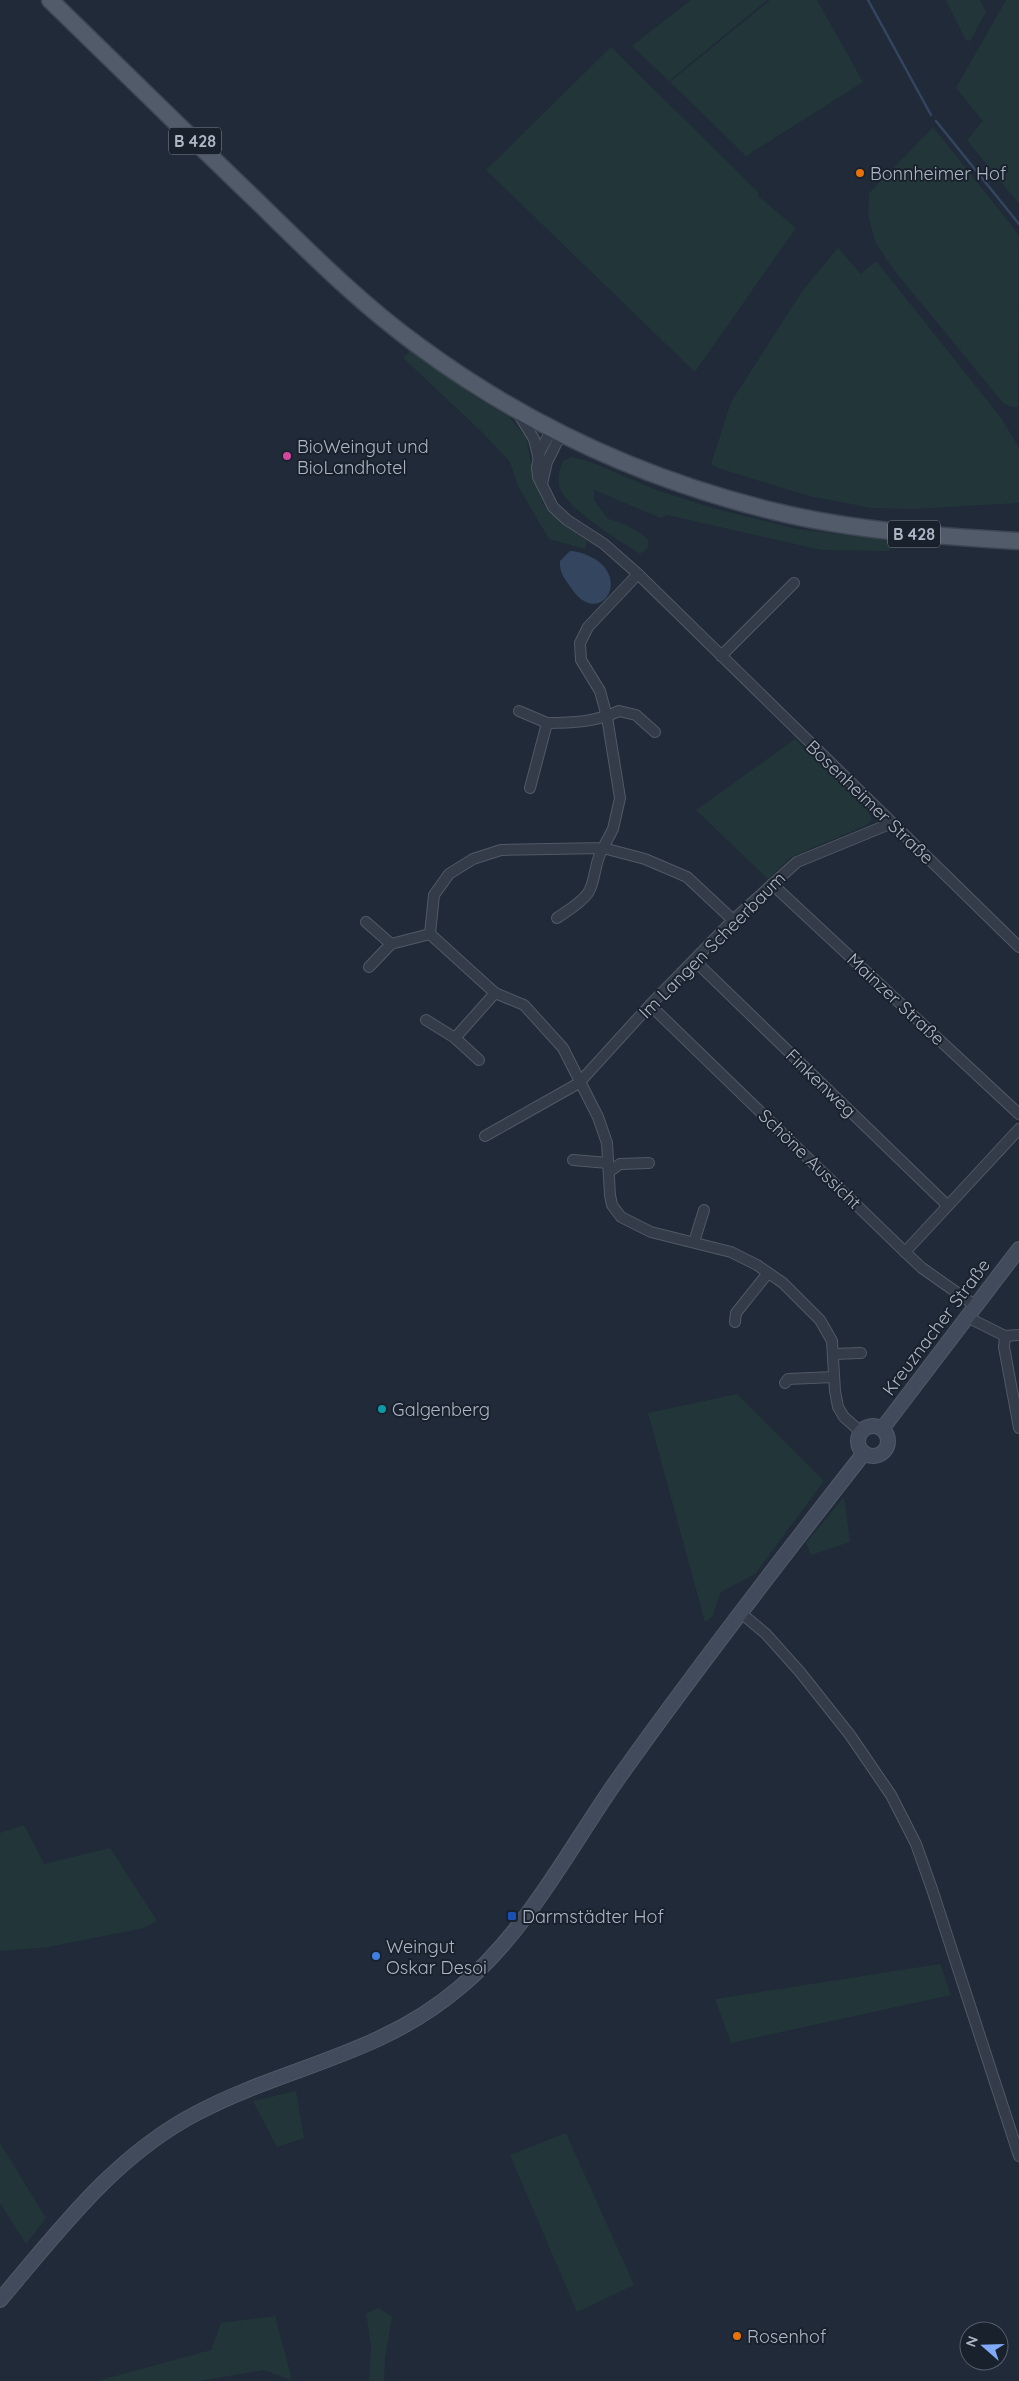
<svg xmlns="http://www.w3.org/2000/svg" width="1019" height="2381" viewBox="0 0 1019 2381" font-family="Quicksand,sans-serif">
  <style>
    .green { fill: #223639 }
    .water { fill: #344560 }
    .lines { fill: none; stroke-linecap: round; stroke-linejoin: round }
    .stream { stroke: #344560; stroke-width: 2.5 }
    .minor-casing { stroke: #515966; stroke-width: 12 }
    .secondary-casing { stroke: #515966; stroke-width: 16 }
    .primary-casing { stroke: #3d4552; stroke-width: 19 }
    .minor { stroke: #343c49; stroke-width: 10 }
    .secondary { stroke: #424b5c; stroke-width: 14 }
    .primary { stroke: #525b69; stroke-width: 16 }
    .food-dot { fill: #e8710a; stroke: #19212d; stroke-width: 2 }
    .hotel-dot { fill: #d1479c; stroke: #19212d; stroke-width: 2 }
    .culture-dot { fill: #0f9aa8; stroke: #19212d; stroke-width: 2 }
    .transit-dot { fill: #1a4fb4; stroke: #19212d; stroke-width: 2 }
    .shop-dot { fill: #3f7fe0; stroke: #19212d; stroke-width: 2 }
    .labels { text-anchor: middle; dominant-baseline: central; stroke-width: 4; stroke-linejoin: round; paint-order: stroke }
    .shield { fill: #19212d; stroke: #818997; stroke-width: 1 }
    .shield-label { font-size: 16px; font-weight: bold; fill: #aeb6c5 }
    .poi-label { font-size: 18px; fill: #aeb6c5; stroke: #19212d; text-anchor: start }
    .street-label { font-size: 18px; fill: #aeb6c5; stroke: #19212d }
  </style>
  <rect width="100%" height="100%" fill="#202a38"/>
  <g class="green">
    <polygon points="691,0 767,0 669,81 632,46"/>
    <polygon points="770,0 817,0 863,82 746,156 670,82"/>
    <polygon points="946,0 980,0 986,12 970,41 966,40"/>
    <polygon points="1006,0 1019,0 1019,204 967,140 983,121 956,88"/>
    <polygon points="611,47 759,193 758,196 796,228 695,372 486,170"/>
    <polygon points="933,127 1019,235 1018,407 1012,407 1004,404 894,270 876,244 868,215 869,193"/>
    <polygon points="838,248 861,274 876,261 1002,419 1019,448 1019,503 914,509 872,508 809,496 718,468 711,464 731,402 803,290"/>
    <polygon points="410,351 477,398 509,417 526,437 535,483 544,505 563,524 587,541 585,549 549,539 518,486 510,462 481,431 403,358"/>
    <path d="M572,457L591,462L656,490L716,509L797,529L891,541L890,551L821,550L667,515L661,518L594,490V500L608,519C624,523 636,529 648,539V548L640,554C619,540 573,513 561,491C556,482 559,471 563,461Z"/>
    <polygon points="795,739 868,811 871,820 867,825 791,857 768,879 696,810"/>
    <polygon points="737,1394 824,1481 755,1574 721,1592 712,1617 705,1622 648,1413"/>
    <polygon points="844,1497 850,1542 811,1555 806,1543"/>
    <polygon points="24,1825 44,1864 110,1848 157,1921 144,1928 48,1947 0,1951 0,1833"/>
    <polygon points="940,1964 951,1995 731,2043 715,1999"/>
    <polygon points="296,2091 304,2138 277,2147 253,2101"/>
    <polygon points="566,2133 634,2285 577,2312 510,2155"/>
    <polygon points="0,2143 46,2218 26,2244 0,2203"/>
    <polygon points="378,2308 392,2316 385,2358 384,2381 369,2381 371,2345 366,2314"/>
    <polygon points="275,2316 291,2376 290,2380 264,2370 198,2381 97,2381 211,2350 221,2323"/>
  </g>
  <path class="water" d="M570,551C579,551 587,555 595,559C630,581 600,625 574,592C567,581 559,575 560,561Z"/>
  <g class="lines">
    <g class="stream">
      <polyline points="868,0 931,115"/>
      <polyline points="936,121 1019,224"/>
    </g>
    <g class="minor-casing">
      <g id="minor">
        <polyline points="518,413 534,439 538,456"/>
        <polyline points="552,429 540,451 537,467 538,477 553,507 567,520 604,544 638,574 1019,947"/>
        <polyline points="542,484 547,462 561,434"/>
        <polyline points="638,574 588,627 580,643 581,660 600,691 607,717 620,798 613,829 603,848 501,850 473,859 449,874 434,895 430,934 495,993 524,1005 563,1048 598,1117 607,1143 610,1195 612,1205 621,1217 651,1232 731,1252 757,1265 783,1283 820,1320 832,1341 835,1391 838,1407 844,1417 861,1432"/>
        <polyline points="721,656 794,583"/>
        <polyline points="519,711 547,723"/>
        <path d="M530,788L547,723C572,723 596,722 619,711L636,715L655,732"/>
        <polyline points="772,884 1019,1114"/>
        <path d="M557,918C567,911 580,904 588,893C596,881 594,862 603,848L645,859L687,877L733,920"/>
        <polyline points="366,922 391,944 430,934"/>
        <polyline points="694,960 947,1205"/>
        <polyline points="369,967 391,944"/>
        <polyline points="650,1005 905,1252 922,1268 976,1306"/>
        <polyline points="426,1020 455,1038 495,993"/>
        <polyline points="455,1038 479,1060"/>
        <polyline points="485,1136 579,1083 650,1005 733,920 797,862 892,823"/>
        <polyline points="573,1160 608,1163"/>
        <polyline points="609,1172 620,1164 649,1163"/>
        <polyline points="694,1242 704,1210"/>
        <polyline points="905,1252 1019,1129"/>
        <polyline points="967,1317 1005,1336 1019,1335"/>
        <polyline points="735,1322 736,1313 768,1273"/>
        <polyline points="1005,1336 1004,1347 1019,1428"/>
        <polyline points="833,1354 861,1353"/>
        <polyline points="785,1383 788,1379 834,1377"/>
        <polyline points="741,1613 766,1634 800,1672 850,1735 891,1795 916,1844 932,1889 1019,2156"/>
      </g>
    </g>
    <g class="secondary-casing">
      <g id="secondary">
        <circle cx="873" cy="1441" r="15"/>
        <polyline points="882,1429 1019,1249"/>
        <path d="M0,2300C59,2231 114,2156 197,2113C286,2066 379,2056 459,1988C528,1931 569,1848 620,1776C698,1666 781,1559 864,1453"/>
      </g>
    </g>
    <g class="primary-casing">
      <path id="primary" d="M50,0C120,68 190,137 261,205C312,255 362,305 420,347C526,425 646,480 773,511C854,531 936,536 1019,541"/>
    </g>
    <use href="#minor" class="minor"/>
    <use href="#secondary" class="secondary"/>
    <use href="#primary" class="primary"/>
  </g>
  <g class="food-dot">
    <circle cx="860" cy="173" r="5"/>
    <circle cx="737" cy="2336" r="5"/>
  </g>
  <circle class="hotel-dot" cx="287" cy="456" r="5"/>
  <circle class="culture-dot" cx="382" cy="1409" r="5"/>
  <rect class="transit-dot" x="507" y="1911" width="10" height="10" rx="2.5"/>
  <circle class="shop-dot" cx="376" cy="1956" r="5"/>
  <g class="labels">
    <g class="shield">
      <rect x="169" y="127.5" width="52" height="27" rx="4"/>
      <rect x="888" y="520.5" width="52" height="27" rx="4"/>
    </g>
    <g class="shield-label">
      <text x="195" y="141">B 428</text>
      <text x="914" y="534">B 428</text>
    </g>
    <g class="poi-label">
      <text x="870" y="173">Bonnheimer Hof</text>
      <text x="297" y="446">BioWeingut und<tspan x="297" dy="21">BioLandhotel</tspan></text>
      <text x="392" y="1409">Galgenberg</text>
      <text x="522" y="1916">Darmstädter Hof</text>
      <text x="386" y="1946">Weingut<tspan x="386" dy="21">Oskar Desoi</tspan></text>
      <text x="747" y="2336">Rosenhof</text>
    </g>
    <g class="street-label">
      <text transform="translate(870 802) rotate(44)">Bosenheimer Straße</text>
      <text transform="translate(712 945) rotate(-45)">Im Langen Scheerbaum</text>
      <text transform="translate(896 999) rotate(43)">Mainzer Straße</text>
      <text transform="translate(821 1083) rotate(44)">Finkenweg</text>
      <text transform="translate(810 1159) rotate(44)">Schöne Aussicht</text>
      <text transform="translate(936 1327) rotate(-53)">Kreuznacher Straße</text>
    </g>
  </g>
  <g transform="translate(984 2346) rotate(290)"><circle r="24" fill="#19212d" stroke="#555d6a"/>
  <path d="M0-4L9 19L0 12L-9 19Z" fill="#80aaf8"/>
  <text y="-8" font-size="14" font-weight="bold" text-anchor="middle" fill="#aeb6c5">N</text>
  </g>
</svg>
